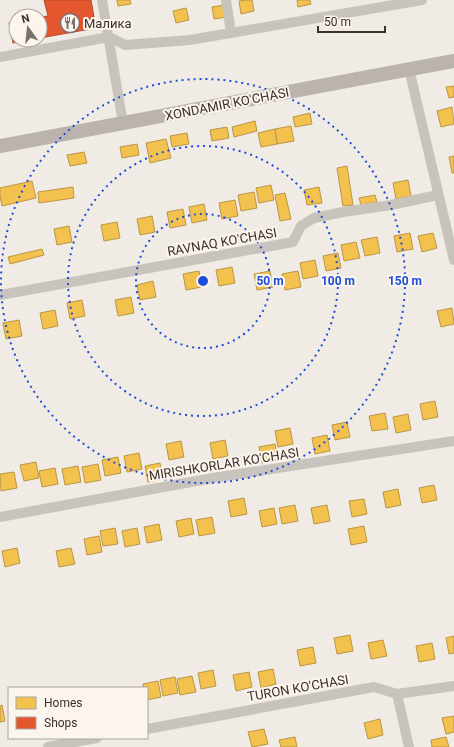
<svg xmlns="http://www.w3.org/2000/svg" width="454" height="747" viewBox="0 0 454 747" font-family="Roboto,sans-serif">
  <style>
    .homes { fill: #f2c14e; stroke: #bb9644 }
    .shops { fill: #e4572e; stroke: #b14b2d }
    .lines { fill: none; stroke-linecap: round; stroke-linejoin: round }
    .minor { stroke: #c9c3be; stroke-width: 10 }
    .secondary { stroke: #bab3ae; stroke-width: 14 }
    .ring { fill: none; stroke: #1d4ed8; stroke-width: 2; stroke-dasharray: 2 4 }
    .labels { text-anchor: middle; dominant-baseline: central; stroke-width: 4; stroke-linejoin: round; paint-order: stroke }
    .poi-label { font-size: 13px; fill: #3b302b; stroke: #fbf5ee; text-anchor: start }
    .street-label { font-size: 13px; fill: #3b302b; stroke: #fbf5ee }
    .centre { fill: #1d4ed8; stroke: #fbf5ee; stroke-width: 2 }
    .ring-label { font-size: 12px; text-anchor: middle; font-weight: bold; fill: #1d4ed8; stroke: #fbf5ee; stroke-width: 4; stroke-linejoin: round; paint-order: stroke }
  </style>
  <rect width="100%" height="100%" fill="#f0ebe5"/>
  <g class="homes">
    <polygon points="117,0 130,0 131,4 118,6"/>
    <polygon points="246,0 252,0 254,11 241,14 239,1"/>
    <polygon points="297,0 310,0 311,4 298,7"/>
    <polygon points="225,5 227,17 214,19 212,7"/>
    <polygon points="186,8 189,20 176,23 173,11"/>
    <polygon points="454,86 454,97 449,98 446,87"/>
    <polygon points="452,107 454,124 441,127 437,111"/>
    <polygon points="310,113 312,124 295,127 293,117"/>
    <polygon points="255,121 257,131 234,137 232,127"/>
    <polygon points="291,126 294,141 277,144 275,129"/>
    <polygon points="227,127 229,138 212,141 210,130"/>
    <polygon points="275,129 277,144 261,147 258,133"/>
    <polygon points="187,133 189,144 172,147 170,136"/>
    <polygon points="166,139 171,158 150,163 146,143"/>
    <polygon points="137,144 139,155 122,158 120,147"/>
    <polygon points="84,152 87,163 70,166 67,155"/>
    <polygon points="454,156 454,173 452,173 449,157"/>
    <polygon points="347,166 353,205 343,206 337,168"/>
    <polygon points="408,180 411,196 396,199 393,183"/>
    <polygon points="32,181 36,198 2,206 0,196 0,188"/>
    <polygon points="271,185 274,200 259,203 256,188"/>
    <polygon points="73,187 74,198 39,203 38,192"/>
    <polygon points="319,187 322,203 307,205 304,190"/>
    <polygon points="254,192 257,208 241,211 238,195"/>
    <polygon points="285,193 291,219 280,221 275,195"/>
    <polygon points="375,195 377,202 361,205 359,198"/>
    <polygon points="235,200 238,216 222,219 219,203"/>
    <polygon points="204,204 207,220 192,223 189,207"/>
    <polygon points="183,209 186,225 170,228 167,212"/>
    <polygon points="152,216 155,232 140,235 137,219"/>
    <polygon points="117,222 120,238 104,241 101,225"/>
    <polygon points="69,226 72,242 57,245 54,229"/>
    <polygon points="410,233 413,249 397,252 394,236"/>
    <polygon points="433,233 437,248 422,252 418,236"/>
    <polygon points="377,237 380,253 365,256 361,240"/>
    <polygon points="356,242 360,258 344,261 341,245"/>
    <polygon points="42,249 44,255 10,264 8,257"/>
    <polygon points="338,253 341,268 326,271 323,256"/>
    <polygon points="315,260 318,276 303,279 300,263"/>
    <polygon points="232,267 235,283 219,286 216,270"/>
    <polygon points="199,271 202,287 186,290 183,274"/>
    <polygon points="270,271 273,287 257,290 254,274"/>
    <polygon points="298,271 301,287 285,290 282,274"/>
    <polygon points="153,281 156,297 140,300 137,285"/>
    <polygon points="131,297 134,313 118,316 115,300"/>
    <polygon points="82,300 85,316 70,319 67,303"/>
    <polygon points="452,308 454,324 441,327 437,311"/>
    <polygon points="55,310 58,326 43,329 40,313"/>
    <polygon points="19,320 22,336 6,339 3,323"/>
    <polygon points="435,401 438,417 423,420 420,404"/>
    <polygon points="385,413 388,429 372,431 369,416"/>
    <polygon points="408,414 411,430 396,433 393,417"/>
    <polygon points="347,422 350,437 335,440 332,425"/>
    <polygon points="290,428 293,444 278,447 275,431"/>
    <polygon points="327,435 330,451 315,454 312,438"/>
    <polygon points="225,440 228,456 213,459 210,443"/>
    <polygon points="181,441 184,457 169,460 166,444"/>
    <polygon points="275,444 278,460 262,463 259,447"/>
    <polygon points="139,453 142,469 127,472 124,456"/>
    <polygon points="118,457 121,473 105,476 102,460"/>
    <polygon points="36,462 39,478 24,481 20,465"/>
    <polygon points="160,463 163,479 148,482 145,466"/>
    <polygon points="98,464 101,480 85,483 82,467"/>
    <polygon points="78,466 81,482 65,485 62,469"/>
    <polygon points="55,468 58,484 42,487 39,471"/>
    <polygon points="14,472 17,488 1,491 0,474"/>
    <polygon points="434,485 437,500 422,503 419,488"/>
    <polygon points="398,489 401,505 386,508 383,492"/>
    <polygon points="244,498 247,514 231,517 228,501"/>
    <polygon points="364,499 367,514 352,517 349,501"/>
    <polygon points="295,505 298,521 282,524 279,508"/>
    <polygon points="327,505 330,521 314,524 311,508"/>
    <polygon points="274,508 277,524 262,527 259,511"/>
    <polygon points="212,517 215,533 199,536 196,520"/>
    <polygon points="191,518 194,534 179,537 176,521"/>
    <polygon points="159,524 162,540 147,543 144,527"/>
    <polygon points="364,526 367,542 351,545 348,529"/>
    <polygon points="115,528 118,544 103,546 100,531"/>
    <polygon points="137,528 140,544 125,547 122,531"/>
    <polygon points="99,536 102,552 87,555 84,539"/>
    <polygon points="17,548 20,563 5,567 2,551"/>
    <polygon points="71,548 75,564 59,567 56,551"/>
    <polygon points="350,635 353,651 337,654 334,638"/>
    <polygon points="454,636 454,653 449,654 446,638"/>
    <polygon points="383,640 387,656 371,659 368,643"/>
    <polygon points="432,643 435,659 419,662 416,646"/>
    <polygon points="313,647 316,663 300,666 297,650"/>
    <polygon points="273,669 276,684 261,688 258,672"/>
    <polygon points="213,670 216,686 201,689 198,673"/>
    <polygon points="249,672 252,687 236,691 233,675"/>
    <polygon points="192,676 196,692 180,695 177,679"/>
    <polygon points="175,677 178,693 163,696 160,680"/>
    <polygon points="158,681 161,697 147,700 147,688 143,688 143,684"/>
    <polygon points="2,705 5,721 0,722 0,706"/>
    <polygon points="454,716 454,732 446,734 442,718"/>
    <polygon points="380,719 383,735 368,739 364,723"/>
    <polygon points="264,729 268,744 252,747 248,732"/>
    <polygon points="295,737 297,747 281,747 279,740"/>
    <polygon points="446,737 449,747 432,747 431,740"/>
  </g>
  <g class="shops">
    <polygon points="44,0 91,0 96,28 40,38 40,17 48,16"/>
    <polygon points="16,22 16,40 31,40 13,43 9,23"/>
  </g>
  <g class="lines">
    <g class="minor">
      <polyline points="102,0 123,123"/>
      <polyline points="226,0 231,33"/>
      <polyline points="0,57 109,37 125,45 190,40 422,0"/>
      <polyline points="409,69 454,260"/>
      <polyline points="0,295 293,242 301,226 314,218 343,212 391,205 438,195"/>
      <polyline points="0,517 213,478 454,441"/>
      <polyline points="397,694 409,747"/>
      <polyline points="147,729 374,687 397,694 454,686"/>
      <polyline points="48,747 97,738"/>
    </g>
    <polyline class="secondary" points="0,146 454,61"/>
  </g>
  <g class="ring">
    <circle cx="203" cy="281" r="67"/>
    <circle cx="203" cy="281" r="135"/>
    <circle cx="203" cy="281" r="202"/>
  </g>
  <defs>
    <g id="restaurant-ring" transform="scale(1)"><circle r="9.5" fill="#fbf5ee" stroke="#7a716c" stroke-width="1.5"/><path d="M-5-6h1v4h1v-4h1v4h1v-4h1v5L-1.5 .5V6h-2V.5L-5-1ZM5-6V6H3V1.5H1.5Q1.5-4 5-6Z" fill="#7a716c"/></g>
  </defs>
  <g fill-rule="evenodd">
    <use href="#restaurant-ring" x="70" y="23"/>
  </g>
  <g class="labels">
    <g class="poi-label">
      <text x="84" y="23">Малика</text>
    </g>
    <g class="street-label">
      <text transform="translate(227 104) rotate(-11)">XONDAMIR KO'CHASI</text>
      <text transform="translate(222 242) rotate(-10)">RAVNAQ KO'CHASI</text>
      <text transform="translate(224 464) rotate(-9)">MIRISHKORLAR KO'CHASI</text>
      <text transform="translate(298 688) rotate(-10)">TURON KO'CHASI</text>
    </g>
  </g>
  <circle cx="203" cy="281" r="6" class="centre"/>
  <g class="ring-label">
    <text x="270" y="285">50 m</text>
    <text x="338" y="285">100 m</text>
    <text x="405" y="285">150 m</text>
  </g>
  <rect x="8" y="687" width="140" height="52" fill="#fbf5ee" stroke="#aea6a0"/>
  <rect x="16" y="697" width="20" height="12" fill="#f2c14e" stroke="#aea6a0"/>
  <text x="44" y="707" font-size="12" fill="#3b302b">Homes</text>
  <rect x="16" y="717" width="20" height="12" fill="#e4572e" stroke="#aea6a0"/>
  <text x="44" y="727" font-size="12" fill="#3b302b">Shops</text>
  <g transform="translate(28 28) rotate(345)"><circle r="19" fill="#fbf5ee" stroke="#aea6a0"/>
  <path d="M0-3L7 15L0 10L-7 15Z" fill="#7a716c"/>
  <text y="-6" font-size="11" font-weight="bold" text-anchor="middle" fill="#3b302b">N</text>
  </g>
  <path d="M318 26v6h67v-6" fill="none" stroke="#3b302b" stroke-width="2"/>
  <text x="324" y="26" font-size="12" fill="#3b302b" stroke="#fbf5ee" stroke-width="3" paint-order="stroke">50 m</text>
</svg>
